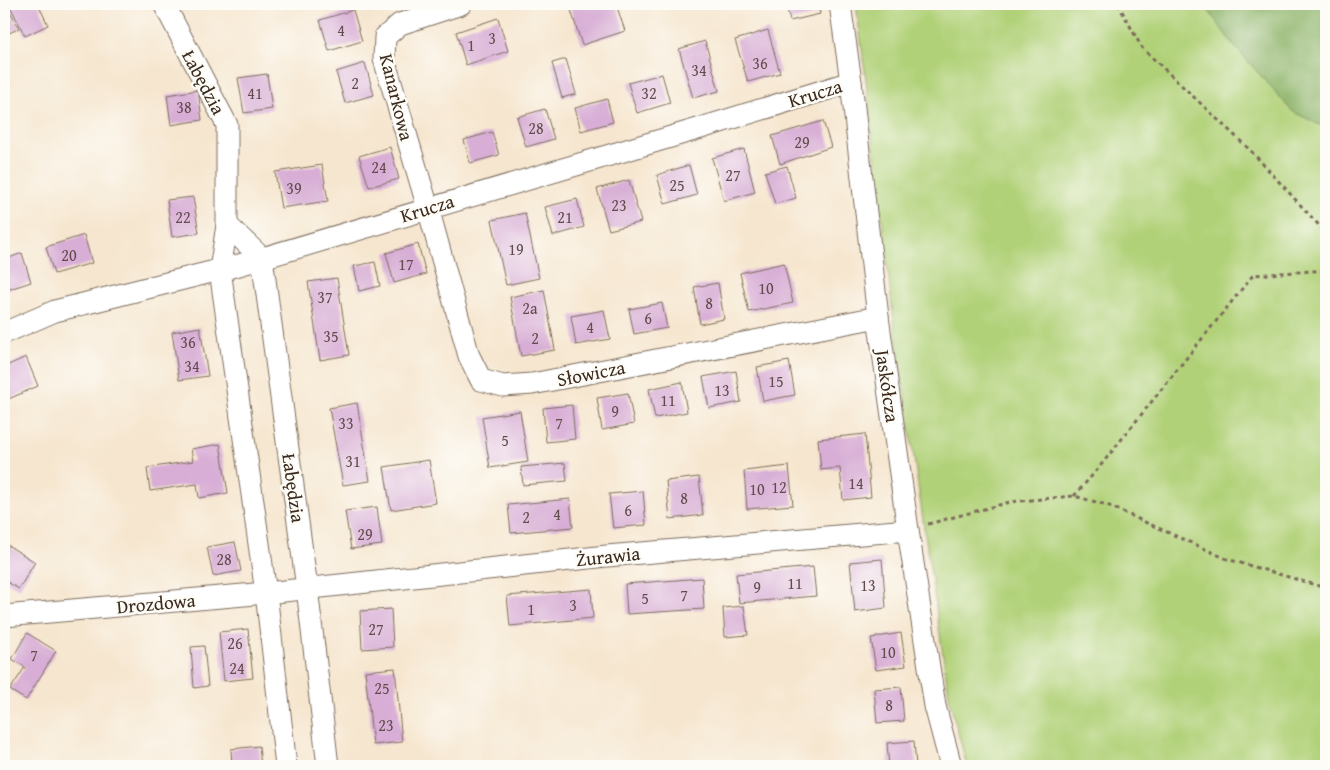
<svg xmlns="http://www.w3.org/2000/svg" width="1330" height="770" viewBox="0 0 1330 770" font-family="'Gentium Book Plus',serif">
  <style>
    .green { fill: #b1d178; stroke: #767e4b }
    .forest { fill: #8cb368; stroke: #646e43 }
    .building { fill: #d8aed6 }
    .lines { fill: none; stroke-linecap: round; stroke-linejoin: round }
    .street-casing { stroke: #7c6c5c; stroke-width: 23 }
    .path { stroke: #7c6c5c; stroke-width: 3; stroke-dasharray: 4 4; stroke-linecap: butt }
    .street { stroke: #fff; stroke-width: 21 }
    .labels { text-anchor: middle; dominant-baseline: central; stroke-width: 5; stroke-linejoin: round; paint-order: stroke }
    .number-label { font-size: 16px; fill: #624b4c }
    .street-label { font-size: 19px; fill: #3b2a1e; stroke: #fdfcf7 }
  </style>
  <rect width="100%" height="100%" fill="#fdfcf7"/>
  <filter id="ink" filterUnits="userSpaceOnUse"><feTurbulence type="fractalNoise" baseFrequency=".02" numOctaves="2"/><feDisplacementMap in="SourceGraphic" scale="10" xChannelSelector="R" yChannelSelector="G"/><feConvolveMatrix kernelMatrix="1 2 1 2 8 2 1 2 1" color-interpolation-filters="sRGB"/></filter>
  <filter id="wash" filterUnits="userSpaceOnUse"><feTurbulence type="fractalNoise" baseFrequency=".0096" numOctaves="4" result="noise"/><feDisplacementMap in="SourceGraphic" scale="20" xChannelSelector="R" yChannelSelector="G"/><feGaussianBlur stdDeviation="1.12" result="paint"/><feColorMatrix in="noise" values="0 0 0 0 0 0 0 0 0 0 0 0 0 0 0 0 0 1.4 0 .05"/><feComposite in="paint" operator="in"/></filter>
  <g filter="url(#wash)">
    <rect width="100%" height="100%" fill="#f6e6cf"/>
    <polygon class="green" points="856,4 1204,4 1232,43 1292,111 1326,128 1326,766 967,766 950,703 924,527 893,315 866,80"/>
    <polygon class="forest" points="1204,4 1326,4 1326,128 1292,111 1232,43"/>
    <g id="blocks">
      <g class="building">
        <polygon points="4,4 6,4 19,28 4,36"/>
        <polygon points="9,4 38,4 48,25 25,36"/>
        <polygon points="569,4 616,4 625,31 582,45"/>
        <polygon points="786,4 818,4 820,14 790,21"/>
        <polygon points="353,10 362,41 329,51 320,20"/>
        <polygon points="498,18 508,51 466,65 456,32"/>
        <polygon points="768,30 780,73 748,82 735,40"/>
        <polygon points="705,41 719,91 693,98 679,49"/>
        <polygon points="566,59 576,94 562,98 552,63"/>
        <polygon points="365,63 374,95 345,103 336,72"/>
        <polygon points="267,74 272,109 244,113 238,78"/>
        <polygon points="662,74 670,103 637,113 628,83"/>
        <polygon points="198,90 202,120 171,125 167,95"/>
        <polygon points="607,99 613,122 581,131 575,108"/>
        <polygon points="545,109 554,139 526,147 517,117"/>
        <polygon points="823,121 831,147 780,164 772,136"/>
        <polygon points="492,132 499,155 470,163 464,140"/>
        <polygon points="390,147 399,179 369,187 359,156"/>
        <polygon points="744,149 755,192 724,201 712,158"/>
        <polygon points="322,165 328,201 281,208 275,172"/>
        <polygon points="689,165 697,195 665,204 657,175"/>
        <polygon points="787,166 796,198 775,204 765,172"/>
        <polygon points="629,180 641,222 609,230 597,189"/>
        <polygon points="193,197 199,233 172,237 167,200"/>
        <polygon points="577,199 584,227 553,236 545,207"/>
        <polygon points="525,213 539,278 506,285 492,220"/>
        <polygon points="84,235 92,263 54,274 46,247"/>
        <polygon points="418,244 426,274 394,283 386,253"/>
        <polygon points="22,253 31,282 4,291 4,260"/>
        <polygon points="375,262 380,286 359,291 354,266"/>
        <polygon points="784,263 793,303 749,312 740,273"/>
        <polygon points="337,278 349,355 320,360 308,282"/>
        <polygon points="718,283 724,319 700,324 694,287"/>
        <polygon points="544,290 555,350 521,356 510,297"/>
        <polygon points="662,303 667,328 634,334 629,309"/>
        <polygon points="604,310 610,339 576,345 571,316"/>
        <polygon points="200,327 208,376 179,380 172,332"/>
        <polygon points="26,357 38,386 4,401 4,367"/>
        <polygon points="789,361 795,395 763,401 757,367"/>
        <polygon points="736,371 741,402 709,408 703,377"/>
        <polygon points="682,382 687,412 655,418 649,389"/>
        <polygon points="628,393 634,424 602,430 597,398"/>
        <polygon points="357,403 370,481 343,485 329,408"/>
        <polygon points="572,405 575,439 546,442 543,408"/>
        <polygon points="520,411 528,462 490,468 482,417"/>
        <polygon points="865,434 871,497 843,500 840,468 821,470 818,439"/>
        <polygon points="220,444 228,493 199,498 197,484 150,491 147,468 193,461 191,449"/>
        <polygon points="429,460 436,503 391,510 384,467"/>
        <polygon points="565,463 567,481 523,485 521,467"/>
        <polygon points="789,466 793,505 747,509 744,471"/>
        <polygon points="699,477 703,515 670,519 666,481"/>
        <polygon points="643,491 646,525 613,528 609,494"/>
        <polygon points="570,499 573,527 511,533 508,505"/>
        <polygon points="377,507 382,545 351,549 345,511"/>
        <polygon points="235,542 241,571 213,576 207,547"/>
        <polygon points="4,543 35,562 19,589 4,580"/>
        <polygon points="882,559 886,608 855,612 850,562"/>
        <polygon points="813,567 816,596 739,603 736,574"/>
        <polygon points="702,578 704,609 627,614 625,584"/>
        <polygon points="591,589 593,618 510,626 507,596"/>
        <polygon points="744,606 748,635 725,637 723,608"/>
        <polygon points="391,609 393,647 362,649 360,611"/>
        <polygon points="248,629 253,678 224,681 219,632"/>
        <polygon points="27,633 56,651 26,700 10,690 25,667 12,659"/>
        <polygon points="901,633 906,666 876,670 871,638"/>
        <polygon points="204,646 208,686 194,688 191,647"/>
        <polygon points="395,668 402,742 373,745 365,671"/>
        <polygon points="901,687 904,721 877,723 874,689"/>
        <polygon points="914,741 916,766 889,766 887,743"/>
        <polygon points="259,746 261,766 232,766 231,749"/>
      </g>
    </g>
  </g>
  <g filter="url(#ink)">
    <use href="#blocks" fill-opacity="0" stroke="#7c6c5c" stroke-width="1"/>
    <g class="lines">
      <g class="street-casing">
        <g id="street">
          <polyline points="164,4 227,125 227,225 220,270 266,593 286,766"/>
          <polyline points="461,4 400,24 385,37 384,59 428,208 469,356 481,380 503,386 532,384 878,317"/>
          <polyline points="840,4 851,82 878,317 908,530 935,706 951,766"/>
          <polyline points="227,225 262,258 307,588 328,766"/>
          <polyline points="4,333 55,311 239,265 701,128 851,82"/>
          <polyline points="4,616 266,593 607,556 908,530"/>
        </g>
      </g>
      <g class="path">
        <polyline points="1118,4 1142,48 1251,151 1326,233"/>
        <polyline points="1074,496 1097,470 1253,275 1326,270"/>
        <polyline points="928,524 1010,502 1074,496 1107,505 1227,559 1326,588"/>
      </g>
      <use href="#street" class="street"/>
    </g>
  </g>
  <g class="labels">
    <g class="number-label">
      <text x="341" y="30">4</text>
      <text x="492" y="38">3</text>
      <text x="471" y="45">1</text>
      <text x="760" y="63">36</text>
      <text x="699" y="70">34</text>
      <text x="355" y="83">2</text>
      <text x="255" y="93">41</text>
      <text x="649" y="93">32</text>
      <text x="184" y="107">38</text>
      <text x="536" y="128">28</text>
      <text x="802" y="142">29</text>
      <text x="379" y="167">24</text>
      <text x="733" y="175">27</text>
      <text x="677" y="185">25</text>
      <text x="294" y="188">39</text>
      <text x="619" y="205">23</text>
      <text x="183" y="217">22</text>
      <text x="565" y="217">21</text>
      <text x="516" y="249">19</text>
      <text x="69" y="255">20</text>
      <text x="406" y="264">17</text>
      <text x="766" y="288">10</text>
      <text x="325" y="297">37</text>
      <text x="709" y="303">8</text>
      <text x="530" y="308">2a</text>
      <text x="648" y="318">6</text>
      <text x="590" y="327">4</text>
      <text x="331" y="336">35</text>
      <text x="535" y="338">2</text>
      <text x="188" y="342">36</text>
      <text x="192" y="366">34</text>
      <text x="776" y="381">15</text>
      <text x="722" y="390">13</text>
      <text x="668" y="400">11</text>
      <text x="615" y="411">9</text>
      <text x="346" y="423">33</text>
      <text x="559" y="423">7</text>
      <text x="505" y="440">5</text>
      <text x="353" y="461">31</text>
      <text x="856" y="483">14</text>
      <text x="779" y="487">12</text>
      <text x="757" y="489">10</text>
      <text x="684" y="498">8</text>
      <text x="628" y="510">6</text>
      <text x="557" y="514">4</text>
      <text x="526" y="517">2</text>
      <text x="365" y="534">29</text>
      <text x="224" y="559">28</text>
      <text x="795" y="583">11</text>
      <text x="868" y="585">13</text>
      <text x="757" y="587">9</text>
      <text x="684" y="595">7</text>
      <text x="645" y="598">5</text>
      <text x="573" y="605">3</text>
      <text x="531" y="609">1</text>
      <text x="376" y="629">27</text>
      <text x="235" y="643">26</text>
      <text x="888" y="652">10</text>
      <text x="34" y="655">7</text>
      <text x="237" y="668">24</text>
      <text x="382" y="688">25</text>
      <text x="889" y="705">8</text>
      <text x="386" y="725">23</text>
    </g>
    <g class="street-label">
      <text transform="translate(204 82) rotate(62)">Łabędzia</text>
      <text transform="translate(815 93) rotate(-17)">Krucza</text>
      <text transform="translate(397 97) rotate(76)">Kanarkowa</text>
      <text transform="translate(427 208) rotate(-17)">Krucza</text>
      <text transform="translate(591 373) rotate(-11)">Słowicza</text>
      <text transform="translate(888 386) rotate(82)">Jaskółcza</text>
      <text transform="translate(294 488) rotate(82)">Łabędzia</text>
      <text transform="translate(608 556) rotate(-6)">Żurawia</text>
      <text transform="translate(156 603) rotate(-5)">Drozdowa</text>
    </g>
  </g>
  <rect width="1330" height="770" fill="none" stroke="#fdfcf7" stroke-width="20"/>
</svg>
